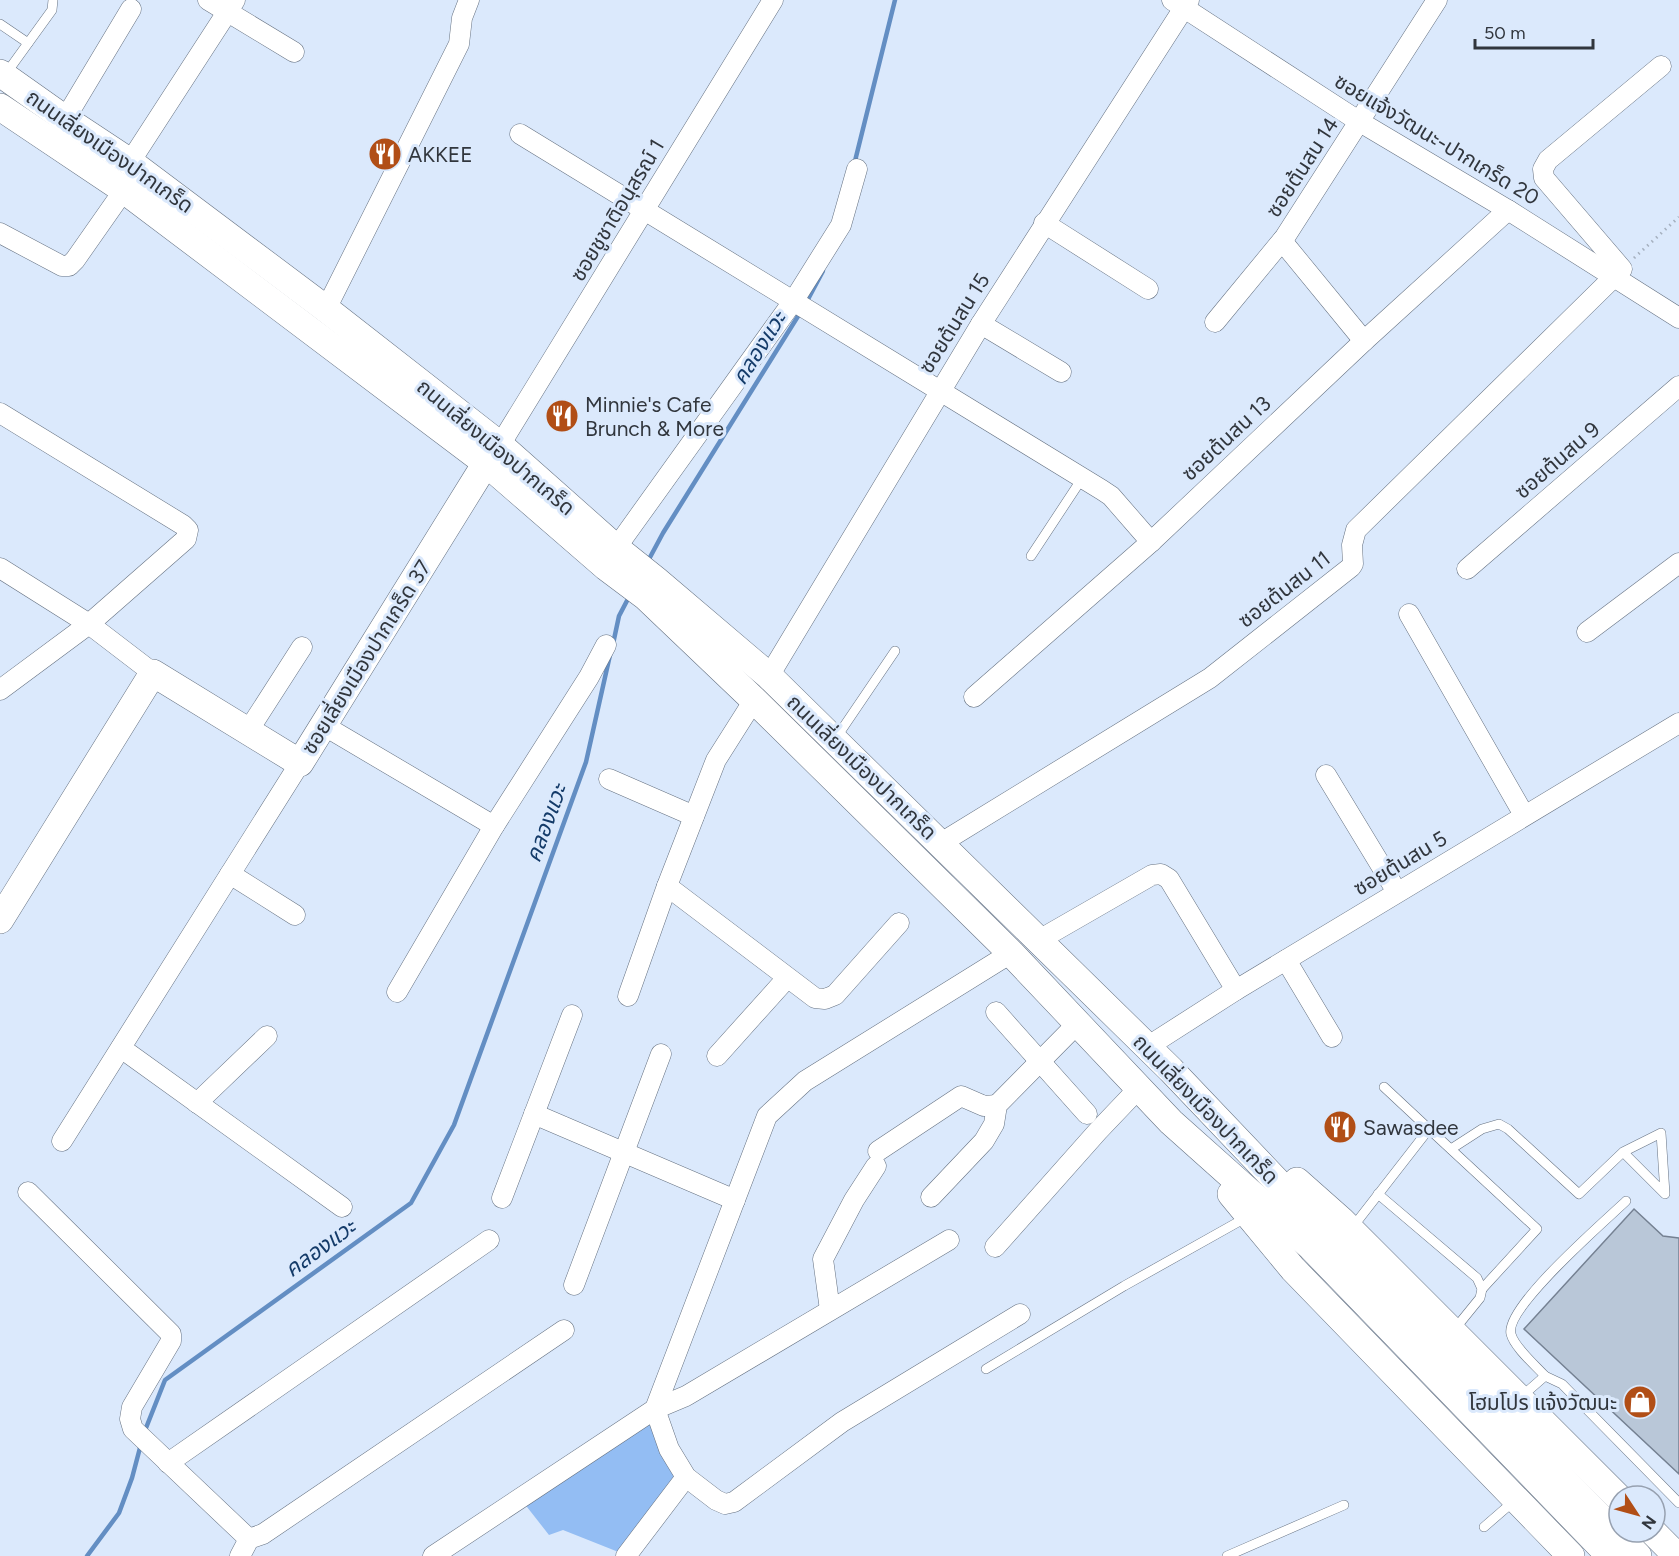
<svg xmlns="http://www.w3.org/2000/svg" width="1679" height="1556" viewBox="0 0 1679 1556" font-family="Figtree,'Noto Sans Thai',sans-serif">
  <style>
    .green { fill: #93bdf3 }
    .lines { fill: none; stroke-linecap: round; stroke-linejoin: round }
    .stream { stroke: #638ec3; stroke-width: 4.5 }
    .building { fill: #b9c7d8; stroke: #758192; stroke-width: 1.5 }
    .lane-casing { stroke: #667282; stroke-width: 10 }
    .street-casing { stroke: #667282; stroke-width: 21 }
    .secondary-casing { stroke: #667282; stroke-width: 28 }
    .path { stroke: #a5b0bf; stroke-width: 3; stroke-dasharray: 1.5 4.5; stroke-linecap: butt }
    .lane { stroke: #fff; stroke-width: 9 }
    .street { stroke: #fff; stroke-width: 20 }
    .secondary { stroke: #fff; stroke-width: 27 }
    .labels { text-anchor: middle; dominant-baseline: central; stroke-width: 6; stroke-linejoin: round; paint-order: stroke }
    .street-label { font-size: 21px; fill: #31363d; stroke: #dbe9fc }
    .poi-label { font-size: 21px; fill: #31363d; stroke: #dbe9fc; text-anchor: start }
    .water-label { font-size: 22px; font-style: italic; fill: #143b69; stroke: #dbe9fc }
  </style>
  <rect width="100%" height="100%" fill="#dbe9fc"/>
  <polygon class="green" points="655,1409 686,1477 626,1555 563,1530 549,1535 520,1498"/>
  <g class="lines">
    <g class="stream">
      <polyline points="854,165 895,0"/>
      <polyline points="806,303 823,271"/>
      <polyline points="648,561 663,533 800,313"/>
      <polyline points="613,644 619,616 630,595"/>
      <polyline points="144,1433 165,1380 411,1203 454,1125 586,762 610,655"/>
      <polyline points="87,1556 119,1513 132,1478 141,1444"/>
    </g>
  </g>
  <polygon class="building" points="1634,1209 1663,1236 1679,1238 1679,1474 1524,1329"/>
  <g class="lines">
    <g class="lane-casing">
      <g id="lane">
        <polyline points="0,24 28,43"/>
        <polyline points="5,75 52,10 53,0"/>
        <polyline points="1031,556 1083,477"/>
        <polyline points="836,738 895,651"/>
        <polyline points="1429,1129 1537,1229 1482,1289"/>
        <polyline points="1451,1149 1482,1129 1499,1124 1508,1129 1579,1194 1623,1152 1661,1133 1665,1194 1623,1152"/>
        <polyline points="1378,1194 1477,1278 1482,1289 1480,1298 1454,1330"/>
        <polyline points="1352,1228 1429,1129 1384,1087"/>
        <polyline points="986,1369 1124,1286 1247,1217"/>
        <path d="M1545,1376C1536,1366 1514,1347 1511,1334C1504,1308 1604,1222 1626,1201"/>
        <polyline points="1522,1396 1545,1376 1562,1384 1679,1503"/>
        <polyline points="1484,1527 1514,1501"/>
        <polyline points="1227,1556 1344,1505"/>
      </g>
    </g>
    <g class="street-casing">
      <g id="street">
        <polyline points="208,0 294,52"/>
        <polyline points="1172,0 1360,122 1508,210 1679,318"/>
        <polyline points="65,119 131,9"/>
        <polyline points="520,134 1102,490 1111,496 1151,542"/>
        <polyline points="130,162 235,0"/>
        <polyline points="1044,223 1148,289"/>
        <polyline points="0,233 62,266 69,266 75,260 124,190"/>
        <polyline points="1282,241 1364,341"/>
        <polyline points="326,309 459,44 462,18 469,0"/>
        <polyline points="1215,322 1285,237 1437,0"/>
        <polyline points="981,324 1061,372"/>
        <polyline points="0,413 183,525 188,530 186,539 89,624 0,690"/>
        <polyline points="500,445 773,0"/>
        <polyline points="616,548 794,300 841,225 857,169"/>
        <polyline points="0,568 89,624 153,673"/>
        <polyline points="1467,569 1679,386"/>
        <polyline points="1409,614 1524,815"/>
        <polyline points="1587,632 1679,563"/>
        <polyline points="769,676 981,324 1189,0"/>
        <polyline points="974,697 1151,542 1364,341 1508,210"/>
        <polyline points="754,700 716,760 667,886 815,998 825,999 835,995 899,923"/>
        <polyline points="323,725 494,826"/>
        <polyline points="248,731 302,647"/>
        <polyline points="1326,775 1397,892"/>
        <polyline points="609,779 694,816"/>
        <polyline points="941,843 1210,678 1351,567 1353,564 1352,545 1356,530 1622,269 1544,178 1543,169 1548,160 1661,66"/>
        <polyline points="230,874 295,915"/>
        <polyline points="1039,940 1152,875 1161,874 1169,879 1236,990"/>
        <polyline points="1011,953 805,1081 767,1116 655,1409 669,1449 686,1477 716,1500 725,1504 734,1502 842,1422 1020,1314"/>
        <polyline points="1286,960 1332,1037"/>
        <polyline points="397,992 494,826 589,677 606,645"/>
        <polyline points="628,996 667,886"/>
        <polyline points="996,1012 1087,1114"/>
        <polyline points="1147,1047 1236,990 1679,723"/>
        <polyline points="121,1048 342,1207"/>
        <polyline points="717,1056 787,978"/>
        <polyline points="197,1103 267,1036"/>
        <polyline points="534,1114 735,1200"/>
        <polyline points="62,1141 300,763"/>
        <polyline points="878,1151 961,1096 984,1106 997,1105"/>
        <polyline points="28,1192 171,1334 171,1341 132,1407 130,1419 133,1429 249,1539"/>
        <polyline points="931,1197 984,1141 994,1124 997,1105 1077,1024"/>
        <polyline points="502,1198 572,1015"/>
        <polyline points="995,1247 1098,1131 1138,1089"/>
        <polyline points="574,1285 661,1054"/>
        <polyline points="830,1310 823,1259 854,1200 876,1166"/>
        <polyline points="168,1463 489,1240"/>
        <polyline points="240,1556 249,1539 263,1534 564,1330"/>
        <polyline points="433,1556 655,1409 686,1396 949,1240"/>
        <polyline points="626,1556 686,1477"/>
      </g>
    </g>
    <g class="secondary-casing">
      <g id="secondary">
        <polyline points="0,73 65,119 130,162 326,309 500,445 616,548 656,580 769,676 1171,1070 1465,1379 1638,1556"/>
        <polyline points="0,107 124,190 486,463 606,567 646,597 754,700 1011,953 1171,1122 1311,1247 1610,1556"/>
        <polyline points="0,920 153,673 300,763 486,463"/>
        <polyline points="1297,1181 1341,1220 1619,1498"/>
        <polyline points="1231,1194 1293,1269 1571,1556"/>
        <polyline points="1653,1532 1677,1556"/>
      </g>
    </g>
    <polyline class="path" points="1634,258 1679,217"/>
    <use href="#lane" class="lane"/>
    <use href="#street" class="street"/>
    <use href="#secondary" class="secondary"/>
  </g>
  <defs>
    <g id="restaurant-disc" transform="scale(1.725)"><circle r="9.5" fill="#b14e16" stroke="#dbe9fc"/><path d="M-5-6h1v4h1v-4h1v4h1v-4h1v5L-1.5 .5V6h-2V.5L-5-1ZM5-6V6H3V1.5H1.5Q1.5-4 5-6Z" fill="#fff"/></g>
    <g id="shop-disc" transform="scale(1.725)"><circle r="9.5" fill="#b14e16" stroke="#dbe9fc"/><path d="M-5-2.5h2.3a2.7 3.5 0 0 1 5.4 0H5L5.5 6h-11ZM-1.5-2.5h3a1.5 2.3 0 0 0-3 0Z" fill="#fff"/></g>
  </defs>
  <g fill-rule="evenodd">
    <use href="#restaurant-disc" x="385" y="154"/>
    <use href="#restaurant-disc" x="562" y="416"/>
    <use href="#restaurant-disc" x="1340" y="1127"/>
    <use href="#shop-disc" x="1640" y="1402"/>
  </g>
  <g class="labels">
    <g class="street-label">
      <text transform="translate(1437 139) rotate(31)">ซอยแจ้งวัฒนะ-ปากเกร็ด 20</text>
      <text transform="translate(110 151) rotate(35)">ถนนเลี่ยงเมืองปากเกร็ด</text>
      <text transform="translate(1302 167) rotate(-57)">ซอยต้นสน 14</text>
      <text transform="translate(617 210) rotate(-59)">ซอยชูชาติอนุสรณ์ 1</text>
      <text transform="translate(954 323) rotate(-58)">ซอยต้นสน 15</text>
      <text transform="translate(1226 438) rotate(-43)">ซอยต้นสน 13</text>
      <text transform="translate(496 447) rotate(40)">ถนนเลี่ยงเมืองปากเกร็ด</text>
      <text transform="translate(1557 460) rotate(-41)">ซอยต้นสน 9</text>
      <text transform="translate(1284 589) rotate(-38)">ซอยต้นสน 11</text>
      <text transform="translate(366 657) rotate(-58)">ซอยเลี่ยงเมืองปากเกร็ด 37</text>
      <text transform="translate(862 767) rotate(44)">ถนนเลี่ยงเมืองปากเกร็ด</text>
      <text transform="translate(1400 863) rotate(-31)">ซอยต้นสน 5</text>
      <text transform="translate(1206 1109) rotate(46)">ถนนเลี่ยงเมืองปากเกร็ด</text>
    </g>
    <g class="poi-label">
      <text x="408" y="154">AKKEE</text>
      <text x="585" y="404">Minnie's Cafe<tspan x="585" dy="24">Brunch &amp; More</tspan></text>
      <text x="1363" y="1127">Sawasdee</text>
      <text x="1617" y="1402" text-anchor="end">โฮมโปร แจ้งวัฒนะ</text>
    </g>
    <g class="water-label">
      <text transform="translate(759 348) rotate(-58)">คลองแวะ</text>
      <text transform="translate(546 823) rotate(-70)">คลองแวะ</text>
      <text transform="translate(320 1248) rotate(-36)">คลองแวะ</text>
    </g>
  </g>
  <g transform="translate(1637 1514) rotate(126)"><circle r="28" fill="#dbe9fc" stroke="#97a1b0" stroke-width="1.5"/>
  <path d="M0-4.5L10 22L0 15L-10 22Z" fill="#b14e16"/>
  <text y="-9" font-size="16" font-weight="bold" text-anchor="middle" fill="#31363d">N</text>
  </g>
  <path d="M1475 39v9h118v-9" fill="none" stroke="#31363d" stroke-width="3"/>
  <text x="1484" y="39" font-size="18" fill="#31363d" stroke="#dbe9fc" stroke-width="4.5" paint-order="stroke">50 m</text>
</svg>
